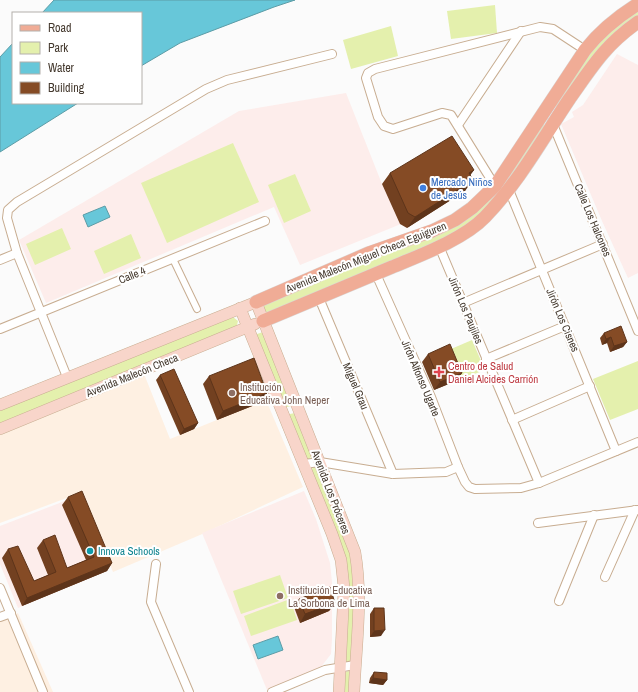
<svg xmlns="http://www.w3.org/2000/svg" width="638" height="692" viewBox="0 0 638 692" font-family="'Archivo Narrow',sans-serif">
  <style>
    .built { fill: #fef0e2 }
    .education { fill: #fdedeb }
    .green { fill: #e4f0ad }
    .water { fill: #67c7d9; stroke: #5c9ca6 }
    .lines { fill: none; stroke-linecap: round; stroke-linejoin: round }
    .pedestrian-casing { stroke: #c8ad91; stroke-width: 8 }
    .minor-casing { stroke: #c8ad91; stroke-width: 10 }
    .secondary-casing { stroke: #c8ad91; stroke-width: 12 }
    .primary-casing { stroke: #dad7d5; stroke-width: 14 }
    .pedestrian { stroke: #fff; stroke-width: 6 }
    .minor { stroke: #fff; stroke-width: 8 }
    .secondary { stroke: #f8d5ca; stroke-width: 11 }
    .primary { stroke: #f0ac96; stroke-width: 13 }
    .wall { fill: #724020 }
    .shaded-wall { fill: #5d341a }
    .building { fill: #854b25; stroke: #5d341a }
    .shop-dot { fill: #3f7fe0; stroke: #fff; stroke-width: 1.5 }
    .health-dot { fill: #e0444e; stroke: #fff; stroke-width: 1.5 }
    .education-dot { fill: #8d6e63; stroke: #fff; stroke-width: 1.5 }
    .culture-dot { fill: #0f9aa8; stroke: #fff; stroke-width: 1.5 }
    .labels { text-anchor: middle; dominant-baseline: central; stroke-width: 4; stroke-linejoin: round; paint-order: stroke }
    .shop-label { font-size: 11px; fill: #366cbe; stroke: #fff; text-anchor: start }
    .street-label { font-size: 11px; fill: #44392e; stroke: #fff }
    .health-label { font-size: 11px; fill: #be3a42; stroke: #fff; text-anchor: start }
    .education-label { font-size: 11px; fill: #785e54; stroke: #fff; text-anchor: start }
    .culture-label { font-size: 11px; fill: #0d838f; stroke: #fff; text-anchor: start }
  </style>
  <rect width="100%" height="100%" fill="#fbfbfb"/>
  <g class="built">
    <polygon points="138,359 170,439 266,400 303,487 200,535 113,572 80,493 0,523 0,417"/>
    <polygon points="18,613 53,692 0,692 0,621"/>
  </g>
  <g class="education">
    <polygon points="617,54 638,65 638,273 628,278 602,221 561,124 574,117 572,112 583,105"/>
    <polygon points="346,93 382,184 401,224 300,265 274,207 46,303 19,240 239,111"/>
    <polygon points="304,491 316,519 330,563 332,582 332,639 331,654 321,667 267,690 202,533"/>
    <polygon points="75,497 107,571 18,608 0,564 0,526"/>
  </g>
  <g class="green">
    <polygon points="495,5 497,33 451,39 447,11"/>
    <polygon points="638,8 638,18 559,109 553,103 587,53"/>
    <polygon points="391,26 398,56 351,69 343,40"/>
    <polygon points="540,123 547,127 500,196 460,231 269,314 264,312 262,304 459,222"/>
    <polygon points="233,143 259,202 167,243 141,183"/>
    <polygon points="295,174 311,211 284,223 268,185"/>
    <polygon points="62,228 71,249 35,265 26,244"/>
    <polygon points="131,234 141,258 104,274 94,251"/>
    <polygon points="228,316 233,317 238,321 237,325 234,329 0,425 0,410"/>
    <polygon points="263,332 291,403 291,406 287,407 284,406 256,337 257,334"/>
    <polygon points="472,340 485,370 456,381 444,352"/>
    <polygon points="638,361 638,409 610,420 593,379"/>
    <polygon points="295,413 313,456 307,460 288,417 290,414"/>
    <polygon points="315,467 317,469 350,552 355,583 352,661 345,662 347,590 311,469"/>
    <polygon points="280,575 288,598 241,614 233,591"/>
    <polygon points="290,599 297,620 251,636 244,616"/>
    <polygon points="349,671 351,674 351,692 343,692 342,673"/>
  </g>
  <g class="water">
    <polygon points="54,0 295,0 274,7 180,43 141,66 141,13 42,13"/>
    <polygon points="13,43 13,103 78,103 0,152 0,57"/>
    <polygon points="105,206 110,217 88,227 83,215"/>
    <polygon points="278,636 283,650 258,659 253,645"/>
  </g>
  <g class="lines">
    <g class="pedestrian-casing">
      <polyline id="pedestrian" points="173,259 197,309"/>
    </g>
    <g class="minor-casing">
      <g id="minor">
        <polyline points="552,122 638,331"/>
        <polyline points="458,125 521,31"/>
        <polyline points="495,186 451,115 442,113 393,129 384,126 378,117 366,78 368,73 375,69 540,27 553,29 585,50"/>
        <polyline points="509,190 616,451"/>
        <polyline points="439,246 539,483"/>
        <polyline points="0,260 17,253"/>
        <polyline points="376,274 431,397 458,467 465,482 469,487 475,489 521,488 539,483 638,442"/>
        <polyline points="319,298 393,474"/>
        <polyline points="463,303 603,244"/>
        <polyline points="0,329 265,221"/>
        <polyline points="486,359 565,326"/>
        <polyline points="67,377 17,253 7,218 8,210 17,202 206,89 227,80 332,54"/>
        <polyline points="512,420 590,386"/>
        <polyline points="304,464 320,462 393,474 446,472 458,467"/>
        <polyline points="538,523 638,510"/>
        <polyline points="156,564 151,602 189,692"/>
        <polyline points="605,577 635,510"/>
        <polyline points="0,588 43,692"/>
        <polyline points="559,601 594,515"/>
        <polyline points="0,617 11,613"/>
        <polyline points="272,692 325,670 355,665"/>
      </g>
    </g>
    <g class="secondary-casing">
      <g id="secondary">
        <polyline points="240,308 332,534 341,560 344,588 339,692"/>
        <path d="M0,405L256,302L355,552C363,598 356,646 354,692"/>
        <polyline points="0,429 255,324"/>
      </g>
    </g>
    <g class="primary-casing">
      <g id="primary">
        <path d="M256,302L369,253L432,231L455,220L472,208L495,186L585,50C600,31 617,17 638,4"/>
        <path d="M263,321C306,303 349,285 392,267C421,255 464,239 485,217C519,182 543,138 570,98C592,67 605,45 638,22"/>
      </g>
    </g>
    <use href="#pedestrian" class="pedestrian"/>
    <use href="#minor" class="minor"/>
    <use href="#secondary" class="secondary"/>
    <use href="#primary" class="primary"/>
  </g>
  <g class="wall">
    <polygon points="474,170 470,175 465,191 407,228 400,224 382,184 390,173"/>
    <polygon points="604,333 627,342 623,347 610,352 607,343 602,345 600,338"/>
    <polygon points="428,354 462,373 456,381 434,390 422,362"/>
    <polygon points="160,375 198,423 194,429 180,435 156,380"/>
    <polygon points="209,376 267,393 262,402 217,420 203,384"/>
    <polygon points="68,497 112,563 107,571 22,606 2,558 8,549 34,581 48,575 37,548 43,540 67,568 86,560 62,505"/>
    <polygon points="299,599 335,603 329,611 300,623 294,607"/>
    <polygon points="374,608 381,636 370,637 370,614"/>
    <polygon points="374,672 387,680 383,685 369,683 370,678"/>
  </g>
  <g class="shaded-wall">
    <polygon points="474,170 466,181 469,173"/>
    <polygon points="473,180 465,191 407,228 415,217"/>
    <polygon points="611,337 607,343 602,345 606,339"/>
    <polygon points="627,342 623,347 610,352 614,346"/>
    <polygon points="462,373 456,381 434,390 440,382"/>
    <polygon points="267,393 262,402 217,420 223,411"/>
    <polygon points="198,423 194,429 180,435 184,429"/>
    <polygon points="112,563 107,571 22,606 27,598"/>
    <polygon points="335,603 329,611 300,623 305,614"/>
    <polygon points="385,630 381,636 370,637 374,631"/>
    <polygon points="373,678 387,680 383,685 369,683"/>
  </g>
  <g class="building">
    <polygon points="452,136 474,170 469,173 473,180 415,217 408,213 390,173"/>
    <polygon points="621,326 627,342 614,346 611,337 606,339 604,333"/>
    <polygon points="450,344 462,373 440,382 428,354"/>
    <polygon points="254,358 267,393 223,411 209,376"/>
    <polygon points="174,369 198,423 184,429 160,375"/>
    <polygon points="82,491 112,563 27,598 8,549 18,546 34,581 56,572 43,540 55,535 67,568 94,557 68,497"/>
    <polygon points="330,587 335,603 305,614 299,599"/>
    <polygon points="374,608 384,608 385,630 374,631"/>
    <polygon points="374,672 387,673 387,680 373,678"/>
  </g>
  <circle class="shop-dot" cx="423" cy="188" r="4"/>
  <path class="health-dot" d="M437 366h4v4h4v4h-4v4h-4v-4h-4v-4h4z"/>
  <g class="education-dot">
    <circle cx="232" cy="393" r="4"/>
    <circle cx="280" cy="596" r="4"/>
  </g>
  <circle class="culture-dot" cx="90" cy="551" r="4"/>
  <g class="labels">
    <g class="shop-label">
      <text x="431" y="182">Mercado Niños<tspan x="431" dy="13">de Jesús</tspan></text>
    </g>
    <g class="street-label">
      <text transform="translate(593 220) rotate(67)">Calle Los Halcones</text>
      <text transform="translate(366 257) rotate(-22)">Avenida Malecón Miguel Checa Eguiguren</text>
      <text transform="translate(132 275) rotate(-22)">Calle 4</text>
      <text transform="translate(466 310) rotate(67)">Jirón Los Paujiles</text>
      <text transform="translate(563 320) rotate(67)">Jirón Los Cisnes</text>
      <text transform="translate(132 375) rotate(-22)">Avenida Malecón Checa</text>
      <text transform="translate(421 378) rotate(67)">Jirón Alfonso Ugarte</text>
      <text transform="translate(356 386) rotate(67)">Miguel Grau</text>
      <text transform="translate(331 492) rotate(69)">Avenida Los Próceres</text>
    </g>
    <g class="health-label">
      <text x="448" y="366">Centro de Salud<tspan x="448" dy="13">Daniel Alcides Carrión</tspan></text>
    </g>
    <g class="education-label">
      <text x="240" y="387">Institución<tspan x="240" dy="13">Educativa John Neper</tspan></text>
      <text x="288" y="590">Institución Educativa<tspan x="288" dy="13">La Sorbona de Lima</tspan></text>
    </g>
    <g class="culture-label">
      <text x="98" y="551">Innova Schools</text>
    </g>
  </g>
  <rect x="12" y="12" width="130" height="92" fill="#ffffff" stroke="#b4b0ab"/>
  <rect x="20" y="25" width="20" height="6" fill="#f0ac96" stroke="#b4b0ab"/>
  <text x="48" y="32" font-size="12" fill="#44392e">Road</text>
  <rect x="20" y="42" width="20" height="12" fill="#e4f0ad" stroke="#b4b0ab"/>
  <text x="48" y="52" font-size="12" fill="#44392e">Park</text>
  <rect x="20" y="62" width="20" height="12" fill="#67c7d9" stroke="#b4b0ab"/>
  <text x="48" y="72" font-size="12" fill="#44392e">Water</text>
  <rect x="20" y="82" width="20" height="12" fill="#854b25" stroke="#b4b0ab"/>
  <text x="48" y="92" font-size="12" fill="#44392e">Building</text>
</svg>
